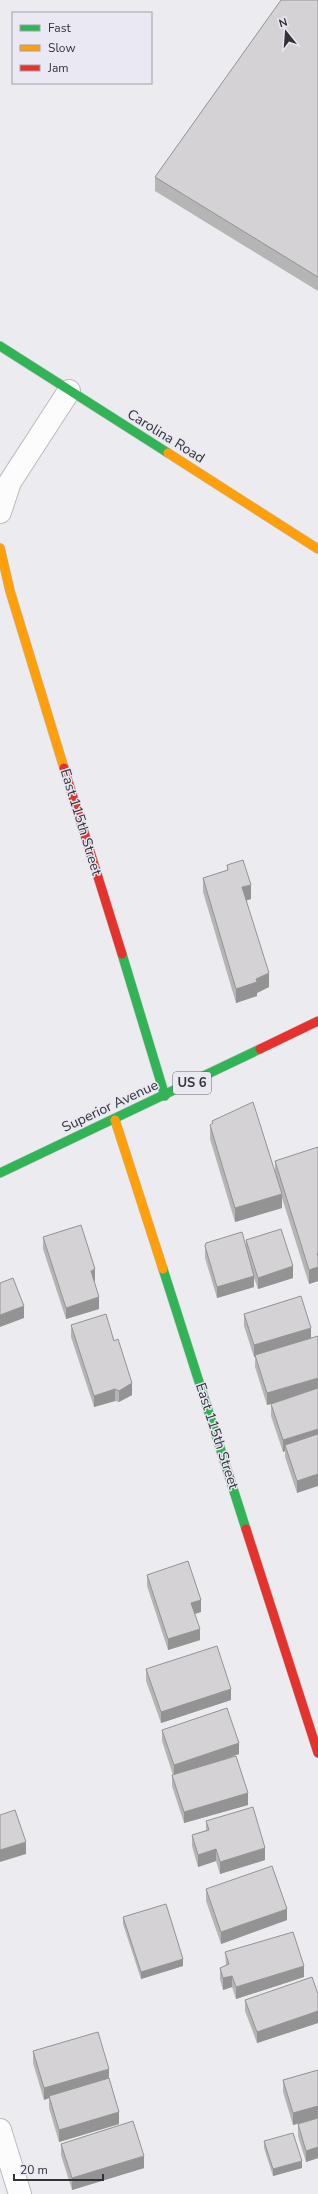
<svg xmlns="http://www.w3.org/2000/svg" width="318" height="2194" viewBox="0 0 318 2194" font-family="'Nunito Sans',sans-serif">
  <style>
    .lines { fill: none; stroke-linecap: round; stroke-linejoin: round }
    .street-casing { stroke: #bbbbbf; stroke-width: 24 }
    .fast-casing { stroke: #bbbbbf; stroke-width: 10 }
    .slow-casing { stroke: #bbbbbf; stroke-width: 10 }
    .jam-casing { stroke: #bbbbbf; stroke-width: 10 }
    .street { stroke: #fcfcfd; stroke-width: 22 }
    .fast { stroke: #30b455; stroke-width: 9 }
    .slow { stroke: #ff9f0a; stroke-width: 9 }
    .jam { stroke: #e5322d; stroke-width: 9 }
    .wall { fill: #b6b5b6 }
    .shaded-wall { fill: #949394 }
    .building { fill: #d4d2d4; stroke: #949394 }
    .labels { text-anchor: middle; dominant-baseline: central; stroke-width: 3; stroke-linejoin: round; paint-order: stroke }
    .shield { fill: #e9e8f3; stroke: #6a696f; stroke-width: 1 }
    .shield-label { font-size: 13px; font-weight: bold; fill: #333237 }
    .street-label { font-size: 14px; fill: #333237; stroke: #e9e8f3 }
  </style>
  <rect width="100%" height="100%" fill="#ebebf0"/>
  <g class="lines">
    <g class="street-casing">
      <g id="street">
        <polyline points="0,512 10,482 69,391"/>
        <polyline points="0,2130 20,2194"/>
      </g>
    </g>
    <g class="fast-casing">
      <g id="fast">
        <polyline points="0,346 168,453"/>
        <polyline points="122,954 165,1096"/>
        <polyline points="0,1173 260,1049"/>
        <polyline points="163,1269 246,1529"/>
      </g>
    </g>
    <g class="slow-casing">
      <g id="slow">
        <polyline points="168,453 318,549"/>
        <polyline points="0,548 10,591 64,768"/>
        <polyline points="115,1120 163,1269"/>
      </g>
    </g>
    <g class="jam-casing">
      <g id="jam">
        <polyline points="64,768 122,954"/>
        <polyline points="260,1049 318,1021"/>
        <polyline points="246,1529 318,1753"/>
      </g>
    </g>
    <use href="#street" class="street"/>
    <use href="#fast" class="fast"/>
    <use href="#slow" class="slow"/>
    <use href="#jam" class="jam"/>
  </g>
  <g class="wall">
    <polygon points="318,0 318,291 155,191 155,177"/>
    <polygon points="227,865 251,899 246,900 269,987 257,993 257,996 236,1003 203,892 203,878 227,870"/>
    <polygon points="212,1121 275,1172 275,1161 318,1147 318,1281 309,1284 282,1198 282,1208 235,1222 210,1139 210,1125 212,1124"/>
    <polygon points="43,1237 95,1281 94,1281 99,1309 66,1319 43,1249"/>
    <polygon points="246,1240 293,1278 258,1289 254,1278 254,1287 217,1298 205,1258 205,1246 246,1246"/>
    <polygon points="301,1296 297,1493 285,1457 285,1451 283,1452 271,1416 271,1404 278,1402 267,1405 255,1367 255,1357 254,1357 244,1326 244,1314"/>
    <polygon points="71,1325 114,1341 132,1395 119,1402 115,1401 94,1407 71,1337"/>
    <polygon points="147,1575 201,1612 195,1614 200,1640 168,1650 147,1586"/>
    <polygon points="146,1669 231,1700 161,1723 146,1681"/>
    <polygon points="162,1730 239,1754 215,1763 248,1805 184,1823 172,1786 172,1775 173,1775 162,1741"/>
    <polygon points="206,1821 265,1860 220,1874 216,1861 198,1867 192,1846 192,1835 206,1830"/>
    <polygon points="206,1889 287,1920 221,1944 206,1901"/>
    <polygon points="123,1917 183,1966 141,1979 123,1924"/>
    <polygon points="225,1952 304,1977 236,1999 232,1987 223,1990 220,1979 220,1968 226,1965"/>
    <polygon points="318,1994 318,2023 257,2043 245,2011 245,2000"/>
    <polygon points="33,2051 109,2078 119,2124 59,2142 49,2108 49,2098 44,2100 33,2063"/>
    <polygon points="318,2070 318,2158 306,2162 298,2136 298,2124 316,2118 293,2125 283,2092 283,2080"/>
    <polygon points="264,2141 302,2168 273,2176 264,2148"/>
    <polygon points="61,2144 144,2168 72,2190 61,2155"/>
  </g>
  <g class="shaded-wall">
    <polygon points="251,885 251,899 242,902 242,887"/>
    <polygon points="269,973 269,987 257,993 257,996 236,1003 236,989"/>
    <polygon points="282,1194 282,1208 235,1222 235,1208"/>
    <polygon points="318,1253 318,1281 309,1284 309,1270 317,1254"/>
    <polygon points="293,1266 293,1278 258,1289 258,1278"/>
    <polygon points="95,1269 95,1281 91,1283 91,1271"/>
    <polygon points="254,1276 254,1287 217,1298 217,1287"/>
    <polygon points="99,1297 99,1309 66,1319 66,1308"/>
    <polygon points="24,1306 24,1318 0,1327 0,1315"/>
    <polygon points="311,1328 311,1339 254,1357 254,1345"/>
    <polygon points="318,1378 318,1390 267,1405 267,1393"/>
    <polygon points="132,1383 132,1395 119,1402 119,1391"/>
    <polygon points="115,1389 115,1401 94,1407 94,1396"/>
    <polygon points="318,1429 318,1440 285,1445 285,1451 283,1452 283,1440"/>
    <polygon points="318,1474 318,1486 297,1493 297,1481"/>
    <polygon points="201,1600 201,1612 191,1615 191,1603"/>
    <polygon points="200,1629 200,1640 168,1650 168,1639"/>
    <polygon points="231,1689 231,1700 161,1723 161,1712"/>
    <polygon points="239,1743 239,1754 174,1777 174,1765"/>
    <polygon points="248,1793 248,1805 184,1823 184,1812"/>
    <polygon points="26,1842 26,1854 0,1862 0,1850"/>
    <polygon points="265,1848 265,1860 220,1874 220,1862"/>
    <polygon points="216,1849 216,1861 198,1867 198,1855"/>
    <polygon points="287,1909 287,1920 221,1944 221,1932"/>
    <polygon points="183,1959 183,1966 141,1979 141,1972"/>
    <polygon points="304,1966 304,1977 236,1999 236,1987"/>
    <polygon points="232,1976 232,1987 223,1990 223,1978"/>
    <polygon points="318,2011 318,2023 257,2043 257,2032"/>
    <polygon points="109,2069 109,2080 49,2096 49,2098 44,2100 44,2088"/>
    <polygon points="318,2106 318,2118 293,2125 293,2113"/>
    <polygon points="119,2112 119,2124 59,2142 59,2130"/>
    <polygon points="318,2147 318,2158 306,2162 306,2151"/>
    <polygon points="144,2156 144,2168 72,2190 72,2178"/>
    <polygon points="302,2161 302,2168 273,2176 273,2169"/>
  </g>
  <g class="building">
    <polygon points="281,0 318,0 318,277 155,177"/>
    <polygon points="243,860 251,885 242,887 269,973 256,979 257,982 236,989 203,878 228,870 227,865"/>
    <polygon points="253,1102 282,1194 235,1208 210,1125 213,1123 212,1121"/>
    <polygon points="318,1147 318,1253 317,1254 318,1256 318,1267 309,1270 275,1161"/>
    <polygon points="81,1225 95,1269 91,1271 99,1297 66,1308 43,1237"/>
    <polygon points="281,1229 293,1266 258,1278 246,1240"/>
    <polygon points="242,1232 254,1276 217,1287 205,1246 206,1243"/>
    <polygon points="13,1278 24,1306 0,1315 0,1283"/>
    <polygon points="301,1296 311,1328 254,1345 244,1314"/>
    <polygon points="106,1314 114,1341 118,1339 132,1383 119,1391 115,1389 94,1396 71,1325"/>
    <polygon points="318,1336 318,1378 267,1393 255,1355"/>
    <polygon points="318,1388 318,1429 283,1440 271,1404"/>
    <polygon points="318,1434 318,1474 297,1481 285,1445"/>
    <polygon points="188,1561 201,1600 191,1603 200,1629 168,1639 147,1575"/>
    <polygon points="217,1646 231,1689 161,1712 146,1669"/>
    <polygon points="227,1708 239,1743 174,1765 162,1730"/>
    <polygon points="236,1756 248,1793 184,1812 172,1775"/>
    <polygon points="253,1807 265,1848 220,1862 216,1849 198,1855 192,1835 209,1830 206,1821"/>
    <polygon points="15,1810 26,1842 0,1850 0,1815"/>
    <polygon points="272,1866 287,1909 221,1932 206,1889"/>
    <polygon points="166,1904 183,1959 141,1972 123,1917"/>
    <polygon points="293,1932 304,1966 236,1987 232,1976 223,1978 220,1968 229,1964 225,1952"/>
    <polygon points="312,1977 318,1994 318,2011 257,2032 245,2000"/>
    <polygon points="98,2032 109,2069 44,2088 33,2051"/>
    <polygon points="318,2070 318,2106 293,2113 283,2080"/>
    <polygon points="109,2078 119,2112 59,2130 49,2096"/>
    <polygon points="318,2118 318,2147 306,2151 298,2124"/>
    <polygon points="133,2121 144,2156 72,2178 61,2144"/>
    <polygon points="293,2133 302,2161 273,2169 264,2141"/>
  </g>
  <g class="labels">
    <rect class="shield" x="173" y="1072" width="38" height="22" rx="3"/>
    <g class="shield-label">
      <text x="192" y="1083">US 6</text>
    </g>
    <g class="street-label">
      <text transform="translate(166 436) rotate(32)">Carolina Road</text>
      <text transform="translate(81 822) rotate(73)">East 115th Street</text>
      <text transform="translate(110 1106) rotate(-25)">Superior Avenue</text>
      <text transform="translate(217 1436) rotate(72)">East 115th Street</text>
    </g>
  </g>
  <rect x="12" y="12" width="140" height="72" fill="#e9e8f3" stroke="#a09fa8"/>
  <rect x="20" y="25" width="20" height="6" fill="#30b455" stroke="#a09fa8"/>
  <text x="48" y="32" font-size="12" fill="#333237">Fast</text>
  <rect x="20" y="45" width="20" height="6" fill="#ff9f0a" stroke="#a09fa8"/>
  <text x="48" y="52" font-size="12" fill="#333237">Slow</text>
  <rect x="20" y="65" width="20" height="6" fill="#e5322d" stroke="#a09fa8"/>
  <text x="48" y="72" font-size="12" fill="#333237">Jam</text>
  <g transform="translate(286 32) rotate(343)" stroke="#e9e8f3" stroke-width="3" paint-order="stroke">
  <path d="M0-3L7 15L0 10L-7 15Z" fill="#333237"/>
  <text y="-6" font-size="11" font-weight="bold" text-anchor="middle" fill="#333237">N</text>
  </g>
  <path d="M14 2174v6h89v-6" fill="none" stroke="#333237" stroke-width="2"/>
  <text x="20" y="2174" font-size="12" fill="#333237" stroke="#e9e8f3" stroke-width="3" paint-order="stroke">20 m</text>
</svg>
